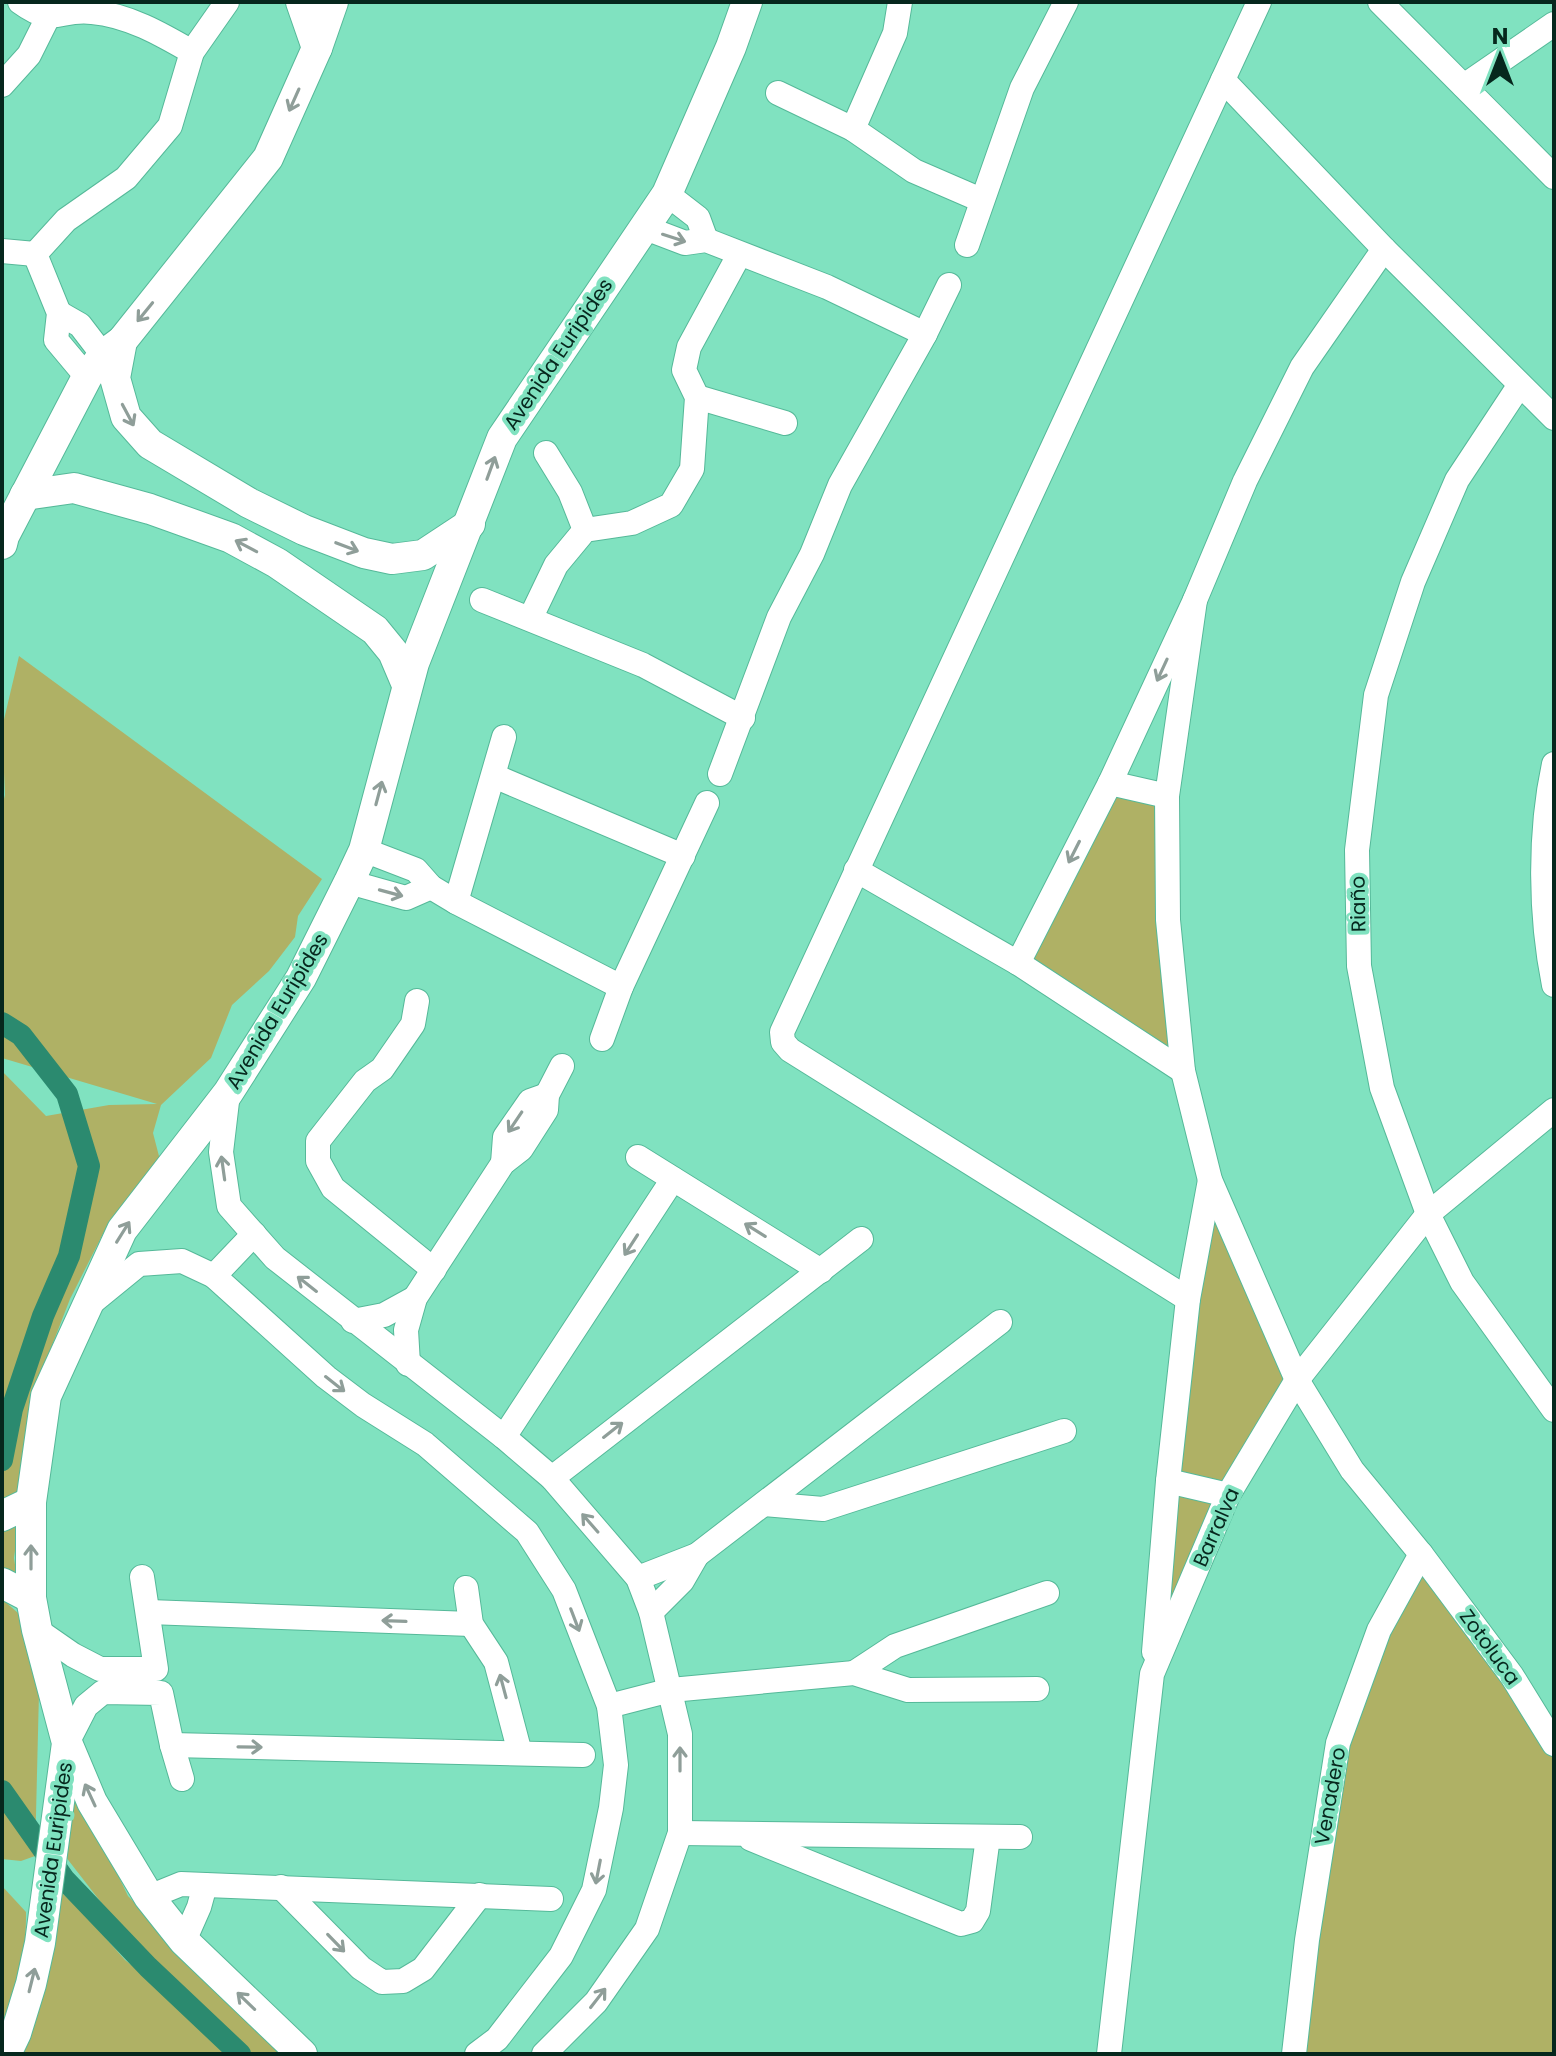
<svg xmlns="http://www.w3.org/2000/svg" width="1556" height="2056" viewBox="0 0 1556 2056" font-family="Poppins,sans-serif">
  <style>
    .green { fill: #afb165 }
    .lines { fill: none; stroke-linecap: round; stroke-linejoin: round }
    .canal { stroke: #2b8a6f; stroke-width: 22 }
    .minor-casing { stroke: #55b999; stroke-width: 26 }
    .tertiary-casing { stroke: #55b999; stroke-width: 32 }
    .minor { stroke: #fff; stroke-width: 24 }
    .tertiary { stroke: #fff; stroke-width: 30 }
    .oneway { stroke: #8f9e99 }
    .labels { text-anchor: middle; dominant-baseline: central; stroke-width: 8; stroke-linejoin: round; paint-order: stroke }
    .street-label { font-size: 20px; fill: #06271d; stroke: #80e2c0 }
  </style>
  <rect width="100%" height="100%" fill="#80e2c0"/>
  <g class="green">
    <polygon points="19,656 322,879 298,916 295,937 269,971 232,1005 211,1058 161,1105 153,1133 160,1160 110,1220 70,1299 46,1361 22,1494 2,1506 2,1071 46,1116 109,1105 157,1104 2,1058 2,807 5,795 2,728"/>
    <polygon points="1110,783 1167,796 1183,1071 1018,963"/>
    <polygon points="1210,1180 1297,1380 1152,1674"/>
    <polygon points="19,1522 14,1558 18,1584 2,1579 2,1530"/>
    <polygon points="1421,1554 1554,1744 1554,2054 1294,2054 1338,1743"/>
    <polygon points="2,1599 26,1620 39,1692 35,1856 21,1861 2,1859"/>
    <polygon points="73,1782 128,1896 286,2054 249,2054 114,1919 55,1843"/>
    <polygon points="43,1876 81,1910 125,1960 169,1994 227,2054 16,2054"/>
    <path d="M2,1886L26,1912C27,1958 15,2000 2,2044Z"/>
  </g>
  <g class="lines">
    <g class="canal">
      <polyline points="2,1023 21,1035 67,1094 89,1166 69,1256 43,1316 12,1409 2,1460"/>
      <polyline points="2,1791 64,1879 148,1967 240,2054"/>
    </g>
    <g class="minor-casing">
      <g id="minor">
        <path d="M20,2C56,28 57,8 92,12C128,15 161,34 192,52"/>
        <polyline points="1380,2 1554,177"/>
        <polyline points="1223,80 1384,249 1554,418"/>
        <polyline points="2,85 29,55 48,17"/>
        <polyline points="1464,86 1554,24"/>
        <polyline points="778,93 853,129 914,171 981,200"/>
        <polyline points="853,129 895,33 900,2"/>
        <polyline points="667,194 698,218 706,240"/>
        <polyline points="643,227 685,243 706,240 827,287 925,334"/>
        <polyline points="967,245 1022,88 1066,2"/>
        <polyline points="2,251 35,254"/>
        <polyline points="35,254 66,220 126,178 170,126 192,52 227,2"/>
        <polyline points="35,254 59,313 56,340 87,377"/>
        <polyline points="59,313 80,325 103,355"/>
        <polyline points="1519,386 1457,480 1413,582 1376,695 1357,850 1359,966 1382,1088 1428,1214 1462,1282 1554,1410"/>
        <polyline points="697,397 785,423"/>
        <polyline points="546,453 570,492 585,530"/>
        <polyline points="482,600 643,665 743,718"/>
        <polyline points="1195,600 1167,796 1168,920 1183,1071 1210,1180 1297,1380 1352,1470 1421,1554 1512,1676 1554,1744"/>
        <polyline points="531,617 556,565 585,530 632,523 671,505 692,469 697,397 684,370 689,347 739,255"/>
        <path d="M1554,764C1539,833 1540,916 1554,985"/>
        <polyline points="720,774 779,617 812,554 840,485 925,334 949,285"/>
        <polyline points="494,776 683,856"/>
        <polyline points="1110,783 1167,796"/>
        <polyline points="364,850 416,870 431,887 456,902 621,987"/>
        <polyline points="856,870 1018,963 1183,1071"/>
        <polyline points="349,882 406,898 431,887"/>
        <polyline points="456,902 504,737"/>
        <polyline points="1018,963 1110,783 1195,600 1245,481 1302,367 1384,249"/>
        <polyline points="417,1001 413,1024 382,1069 365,1081 318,1141 318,1161 333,1188 434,1270"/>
        <polyline points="602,1039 621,987 707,803"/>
        <polyline points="228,1093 221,1152 229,1206 275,1258 504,1437 552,1478 638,1578 651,1612 680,1734 680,1833 647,1929 596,2002 544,2054"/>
        <polyline points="638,1157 821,1271"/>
        <polyline points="503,1163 505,1137 530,1101 547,1095"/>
        <polyline points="214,1276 254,1234"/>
        <polyline points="1188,1299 790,1050 783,1042 782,1032 1259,2"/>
        <polyline points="90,1304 139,1264 182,1261 214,1276 326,1377 363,1405 425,1444 527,1532 564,1590 609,1706 616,1765 611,1808 594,1890 561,1956 497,2039 477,2054"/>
        <polyline points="353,1321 384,1315 415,1298"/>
        <polyline points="408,1364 406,1330 415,1298 503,1163 521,1149 546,1110 547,1095 562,1066"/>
        <polyline points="504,1437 673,1179"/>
        <polyline points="552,1478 861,1239"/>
        <polyline points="1168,1481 1228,1495"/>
        <polyline points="764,1504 823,1509 1064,1431"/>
        <polyline points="638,1578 697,1555 1000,1322"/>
        <polyline points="466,1588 471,1624 496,1662 520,1753"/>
        <polyline points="149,1612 471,1624"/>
        <polyline points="651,1612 682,1581 697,1555"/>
        <polyline points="37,1630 73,1655 100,1669 156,1669 142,1577"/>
        <polyline points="1154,1652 1168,1481 1188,1299 1210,1180"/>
        <polyline points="854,1673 895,1646 1047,1593"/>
        <polyline points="609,1706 671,1690 854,1673 908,1690 1037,1689"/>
        <polyline points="67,1743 86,1706 103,1692 161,1693 172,1745 182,1779"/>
        <polyline points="172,1745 583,1755"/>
        <polyline points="680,1833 1020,1837"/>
        <polyline points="751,1839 961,1924 972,1921 978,1911 988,1837"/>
        <polyline points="281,1887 361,1968 382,1982 403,1981 423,1969 480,1895"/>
        <polyline points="149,1897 181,1884 551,1899"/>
        <polyline points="184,1941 199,1907 205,1885"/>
        <polyline points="1109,2054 1152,1674 1228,1495 1297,1380 1428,1214 1554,1110"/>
        <polyline points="1294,2054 1307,1940 1338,1743 1379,1630 1421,1554"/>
      </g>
    </g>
    <g class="tertiary-casing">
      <g id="tertiary">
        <polyline points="301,2 317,48"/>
        <polyline points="122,341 115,378 126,417 150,444 249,503 304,530 364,553 392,559 423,555 470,524"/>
        <polyline points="25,495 74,488 150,509 231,538 277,563 375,630 393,652 407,685"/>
        <polyline points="2,544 4,536 87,377 103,355 122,341 268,158 317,48 333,2"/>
        <polyline points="2,1516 31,1502"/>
        <polyline points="2,1583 31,1598"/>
        <polyline points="68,1745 92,1802 149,1897 184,1941 302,2054"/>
        <polyline points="6,2054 16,2033 31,1984 40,1943 67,1743 37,1630 31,1598 31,1502 46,1396 122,1230 228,1093 301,978 349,882 364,850 414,663 502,438 667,194 731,47 747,2"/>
      </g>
    </g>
    <use href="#minor" class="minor"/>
    <use href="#tertiary" class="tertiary"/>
  </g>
  <defs><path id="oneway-shaft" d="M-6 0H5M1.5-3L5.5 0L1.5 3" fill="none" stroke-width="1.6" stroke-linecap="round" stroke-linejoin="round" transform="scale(2)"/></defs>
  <g class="oneway">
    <use href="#oneway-shaft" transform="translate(294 100) rotate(114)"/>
    <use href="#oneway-shaft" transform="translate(674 238) rotate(18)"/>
    <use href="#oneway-shaft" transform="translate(145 312) rotate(129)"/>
    <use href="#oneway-shaft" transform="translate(128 415) rotate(62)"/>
    <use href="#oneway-shaft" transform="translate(491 468) rotate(-70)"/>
    <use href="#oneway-shaft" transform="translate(246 546) rotate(-152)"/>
    <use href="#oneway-shaft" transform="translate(347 547) rotate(21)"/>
    <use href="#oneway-shaft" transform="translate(1162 670) rotate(115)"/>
    <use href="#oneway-shaft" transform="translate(379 793) rotate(-75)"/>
    <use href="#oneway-shaft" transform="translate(1074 852) rotate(117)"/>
    <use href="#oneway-shaft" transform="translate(391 893) rotate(15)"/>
    <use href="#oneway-shaft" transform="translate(515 1122) rotate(124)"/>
    <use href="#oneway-shaft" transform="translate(223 1168) rotate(-98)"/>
    <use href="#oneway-shaft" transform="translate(755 1230) rotate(-148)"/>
    <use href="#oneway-shaft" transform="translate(123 1232) rotate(-58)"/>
    <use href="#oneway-shaft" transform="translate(631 1245) rotate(123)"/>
    <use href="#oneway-shaft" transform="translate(307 1284) rotate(-142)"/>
    <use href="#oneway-shaft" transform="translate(335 1384) rotate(38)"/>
    <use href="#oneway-shaft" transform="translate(613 1430) rotate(-38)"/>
    <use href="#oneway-shaft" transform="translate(590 1523) rotate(-131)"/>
    <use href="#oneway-shaft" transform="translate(31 1557) rotate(-90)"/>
    <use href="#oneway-shaft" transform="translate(575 1620) rotate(69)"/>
    <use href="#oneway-shaft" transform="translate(394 1621) rotate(-178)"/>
    <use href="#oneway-shaft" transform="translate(503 1686) rotate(-105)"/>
    <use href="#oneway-shaft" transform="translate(250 1747) rotate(1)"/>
    <use href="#oneway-shaft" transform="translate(680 1759) rotate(-90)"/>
    <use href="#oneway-shaft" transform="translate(90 1795) rotate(-115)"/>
    <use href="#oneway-shaft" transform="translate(598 1872) rotate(101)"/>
    <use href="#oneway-shaft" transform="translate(336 1943) rotate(46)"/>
    <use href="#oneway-shaft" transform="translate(32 1980) rotate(-76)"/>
    <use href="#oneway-shaft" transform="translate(598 1998) rotate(-52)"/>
    <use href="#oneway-shaft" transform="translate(246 2001) rotate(-136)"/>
  </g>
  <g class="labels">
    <g class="street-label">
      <text transform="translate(558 354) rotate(-56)">Avenida Euripides</text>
      <text transform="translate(1358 904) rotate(-91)">Riaño</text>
      <text transform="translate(277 1011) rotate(-59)">Avenida Euripides</text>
      <text transform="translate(1216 1527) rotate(-66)">Barralva</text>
      <text transform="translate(1490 1647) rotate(54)">Zotoluca</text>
      <text transform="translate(1330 1796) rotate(-80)">Venadero</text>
      <text transform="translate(53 1850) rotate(-82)">Avenida Euripides</text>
    </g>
  </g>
  <rect width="1556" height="2056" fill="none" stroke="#06271d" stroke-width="8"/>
  <g transform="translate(1500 56)" stroke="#80e2c0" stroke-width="6" paint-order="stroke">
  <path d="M0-6L14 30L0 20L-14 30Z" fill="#06271d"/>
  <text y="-12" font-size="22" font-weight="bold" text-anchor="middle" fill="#06271d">N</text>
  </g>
</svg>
